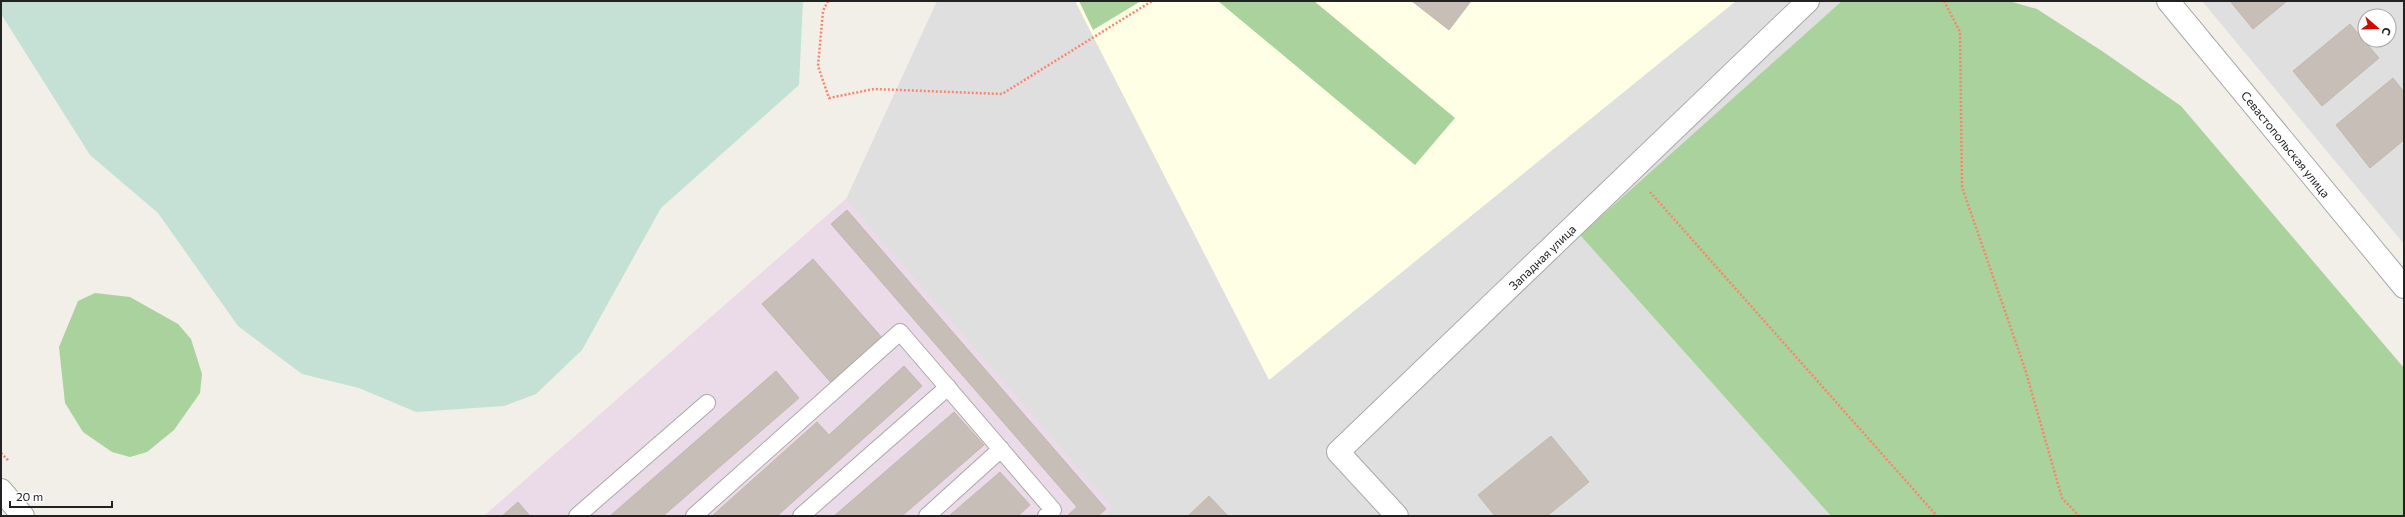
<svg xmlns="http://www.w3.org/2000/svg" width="2405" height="517" viewBox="0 0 2405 517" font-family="Commissioner,sans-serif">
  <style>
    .residential { fill: #e0dfdf; fill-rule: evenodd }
    .industrial { fill: #ebdae7 }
    .education { fill: #feffe4 }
    .forest { fill: #aad29c }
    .wetland { fill: #c5e0d5 }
    .building { fill: #c7bfb7; stroke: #c4b7aa }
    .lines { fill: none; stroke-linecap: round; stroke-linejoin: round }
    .lane-casing { stroke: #a9a9a9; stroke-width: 18 }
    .street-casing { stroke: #a9a9a9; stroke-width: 24 }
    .path { stroke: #fd836e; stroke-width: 2.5; stroke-dasharray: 2 2; stroke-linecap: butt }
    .lane { stroke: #fff; stroke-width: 16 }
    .street { stroke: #fff; stroke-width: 22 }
    .labels { text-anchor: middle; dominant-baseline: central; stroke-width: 3.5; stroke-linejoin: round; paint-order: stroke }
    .street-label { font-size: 12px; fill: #222; stroke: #fff }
  </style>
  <rect width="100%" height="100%" fill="#f2efe8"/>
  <g class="residential">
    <polygon points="937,1 1843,1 1580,235 1831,516 484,516 846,199"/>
    <path d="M2202,1H2404V244ZM2365,16H2389V40H2365Z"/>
  </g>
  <polygon class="industrial" points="846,199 1113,508 1104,516 484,516"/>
  <polygon class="education" points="1075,1 1736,1 1269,380"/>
  <g class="forest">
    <polygon points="1079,1 1141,1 1093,30"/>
    <polygon points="1218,1 1314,1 1455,118 1415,165"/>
    <polygon points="1842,1 2009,1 2037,9 2102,51 2181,106 2404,368 2404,516 1831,516 1580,235"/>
    <polygon points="95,293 130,297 178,324 191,339 202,374 200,393 174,430 147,452 130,457 112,452 83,432 65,403 59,347 78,301"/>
  </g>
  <polygon class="wetland" points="1,1 803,1 799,85 661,208 582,350 536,394 504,406 416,412 359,388 302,374 238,326 158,213 90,155 1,14"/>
  <g class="building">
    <polygon points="1412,1 1471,1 1449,30"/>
    <polygon points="2230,1 2287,1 2253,29"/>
    <polygon points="2350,24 2379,58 2322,106 2293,71"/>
    <polygon points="2393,78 2404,92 2404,140 2370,168 2336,125"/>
    <polygon points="847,210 1106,509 1098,516 1067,516 1077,507 831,224"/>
    <polygon points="813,259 884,340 833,385 762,304"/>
    <polygon points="904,366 922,386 777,516 712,516 817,422 829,435"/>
    <polygon points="776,371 799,398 663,516 610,516"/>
    <polygon points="954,412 984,445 902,516 834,516"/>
    <polygon points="1551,436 1589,482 1547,516 1495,516 1478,495"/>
    <polygon points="1000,472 1030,505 1018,516 949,516"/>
    <polygon points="1209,496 1228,516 1188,516"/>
    <polygon points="518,502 530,516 502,516"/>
  </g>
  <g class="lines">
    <g class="lane-casing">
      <g id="lane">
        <polyline points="577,516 707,403"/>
        <polyline points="694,516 900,332 1053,510 1046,516"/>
        <polyline points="801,516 948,387"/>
        <polyline points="927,516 1001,449"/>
      </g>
    </g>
    <g class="street-casing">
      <g id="street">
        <polyline points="2168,1 2404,287"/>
        <polyline points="1,490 23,516"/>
        <polyline points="1397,516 1338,452 1808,1"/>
      </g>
    </g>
    <g class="path">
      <polyline points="828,1 823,11 818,66 829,98 874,89 1002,94 1152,1"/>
      <polyline points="1944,1 1960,32 1962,187 2025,369 2062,498 2079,516"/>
      <polyline points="1650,192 1937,516"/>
      <polyline points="1,453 9,461"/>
    </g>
    <use href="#lane" class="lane"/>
    <use href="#street" class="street"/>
  </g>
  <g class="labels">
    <g class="street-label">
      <text transform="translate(2286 144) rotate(51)">Севастопольская улица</text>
      <text transform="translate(1542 257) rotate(-44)">Западная улица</text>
    </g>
  </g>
  <rect width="2405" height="517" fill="none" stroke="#222222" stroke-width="4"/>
  <g transform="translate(2377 28) rotate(110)"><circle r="19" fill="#ffffff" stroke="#a7a7a7"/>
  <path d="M0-3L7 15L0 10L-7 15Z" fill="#d30900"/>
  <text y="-6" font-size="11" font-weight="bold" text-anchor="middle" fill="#222222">С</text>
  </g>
  <path d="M10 501v6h102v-6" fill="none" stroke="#222222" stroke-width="2"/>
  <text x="16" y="501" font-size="12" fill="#222222" stroke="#ffffff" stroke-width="3" paint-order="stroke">20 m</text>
</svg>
